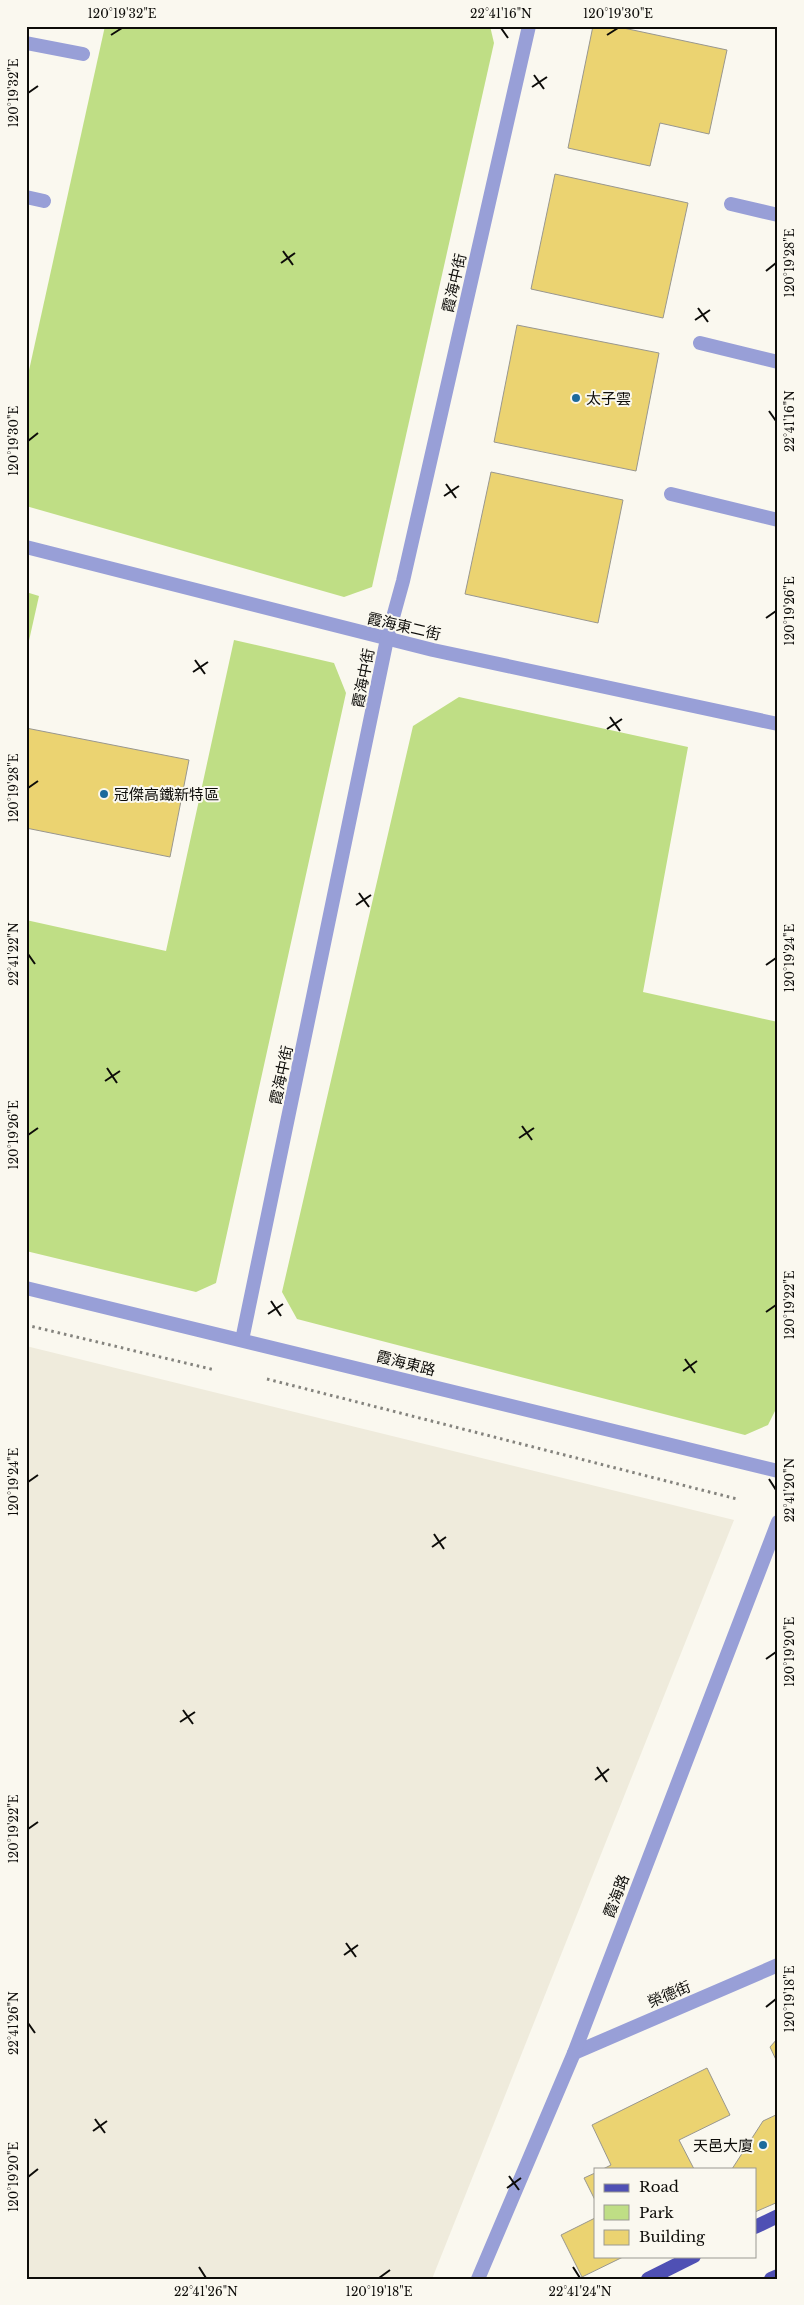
<svg xmlns="http://www.w3.org/2000/svg" width="804" height="2305" viewBox="0 0 804 2305" font-family="'Libre Baskerville','Noto Sans TC',serif">
  <style>
    .built { fill: #efebdc }
    .green { fill: #bfde85 }
    .building { fill: #ebd371; stroke: #99978f }
    .lines { fill: none; stroke-linecap: round; stroke-linejoin: round }
    .path { stroke: #84837d; stroke-width: 3; stroke-dasharray: 2.5 4; stroke-linecap: butt }
    .service { stroke: #989fd7; stroke-width: 14 }
    .minor { stroke: #989fd7; stroke-width: 14 }
    .primary { stroke: #4f50b4; stroke-width: 14 }
    .ticks { fill: none; stroke: #0d0c09; stroke-width: 2 }
    .poi-dot { fill: #1d6a9c; stroke: #faf8ef; stroke-width: 2 }
    .labels { text-anchor: middle; dominant-baseline: central; stroke-width: 4; stroke-linejoin: round; paint-order: stroke }
    .street-label { font-size: 15px; fill: #0d0c09; stroke: #faf8ef }
    .poi-label { font-size: 15px; fill: #0d0c09; stroke: #faf8ef; text-anchor: start }
    .neatline { fill: none; stroke: #0d0c09; stroke-width: 2 }
    .ticks-label { font-size: 12px; text-anchor: middle; fill: #0d0c09 }
  </style>
  <rect width="100%" height="100%" fill="#faf8ef"/>
  <polygon class="built" points="26,1346 734,1520 432,2279 26,2279"/>
  <g class="green">
    <polygon points="105,26 490,26 494,43 372,587 344,597 26,506 26,384"/>
    <polygon points="26,592 39,596 26,654"/>
    <polygon points="234,640 334,663 346,693 216,1283 196,1292 26,1251 26,920 166,951"/>
    <polygon points="459,697 688,747 643,992 778,1022 778,1405 768,1425 745,1435 297,1319 282,1292 413,726"/>
  </g>
  <g class="building">
    <polygon points="593,26 614,26 727,50 709,134 660,123 650,166 568,148"/>
    <polygon points="555,174 688,203 663,318 531,289"/>
    <polygon points="517,325 659,353 636,471 494,442"/>
    <polygon points="491,472 623,500 598,623 465,594"/>
    <polygon points="26,728 189,760 170,857 26,828"/>
    <polygon points="778,2038 778,2064 770,2047"/>
    <polygon points="707,2068 730,2115 679,2140 694,2169 603,2169 611,2165 592,2125"/>
    <polygon points="778,2114 778,2202 755,2212 755,2169 732,2169 763,2121"/>
    <polygon points="595,2173 595,2200 584,2178"/>
    <polygon points="595,2218 595,2256 625,2256 582,2277 561,2235"/>
  </g>
  <g class="lines">
    <g class="path">
      <polyline points="26,1325 215,1370"/>
      <polyline points="267,1379 737,1499"/>
    </g>
    <g class="service">
      <polyline points="26,43 83,54"/>
      <polyline points="26,197 44,201"/>
      <polyline points="731,204 778,215"/>
      <polyline points="700,343 778,362"/>
      <polyline points="671,494 778,520"/>
    </g>
    <g class="minor">
      <polyline points="26,547 433,650 778,724"/>
      <polyline points="26,1288 778,1471"/>
      <polyline points="242,1340 387,639 403,581 529,26"/>
      <polyline points="574,2053 778,1965"/>
      <polyline points="478,2279 574,2053 778,1522"/>
    </g>
    <g class="primary">
      <polyline points="755,2227 778,2216"/>
      <polyline points="648,2279 694,2256"/>
      <polyline points="771,2279 778,2276"/>
    </g>
  </g>
  <path class="ticks" d="M501,28L508,38M111,35L122,28M607,35L618,28M534,75L544,89M532,87L547,77M28,93L38,86M283,251L293,265M281,263L295,253M766,271L776,263M698,308L708,322M695,320L710,310M769,411L776,421M28,441L38,433M446,484L456,498M444,496L459,486M766,618L776,611M195,660L205,674M193,672L208,662M610,717L620,731M607,729L622,719M28,788L38,781M359,893L369,907M356,905L371,895M28,954L35,964M766,965L776,958M107,1068L117,1083M105,1081L120,1071M522,1126L532,1140M28,1135L38,1128M519,1138L534,1128M271,1301L281,1316M766,1312L776,1305M268,1314L283,1304M685,1359L695,1373M683,1371L697,1361M769,1479L776,1490M28,1482L38,1475M434,1534L444,1549M432,1547L446,1537M766,1659L776,1652M183,1710L193,1724M180,1722L195,1712M597,1767L607,1782M595,1780L609,1769M28,1829L38,1822M346,1943L356,1957M344,1955L358,1945M766,2007L776,1999M28,2023L35,2033M95,2119L105,2133M93,2131L107,2121M509,2176L519,2190M28,2177L38,2169M507,2188L521,2178M199,2267L206,2278M573,2267L580,2278M379,2278L390,2270"/>
  <g class="poi-dot">
    <circle cx="576" cy="398" r="5"/>
    <circle cx="104" cy="794" r="5"/>
    <circle cx="763" cy="2145" r="5"/>
  </g>
  <g class="labels">
    <g class="street-label">
      <text transform="translate(454 283) rotate(-77)">霞海中街</text>
      <text transform="translate(404 626) rotate(13)">霞海東二街</text>
      <text transform="translate(363 678) rotate(-79)">霞海中街</text>
      <text transform="translate(281 1075) rotate(-78)">霞海中街</text>
      <text transform="translate(406 1363) rotate(14)">霞海東路</text>
      <text transform="translate(616 1896) rotate(-69)">霞海路</text>
      <text transform="translate(669 1994) rotate(-23)">榮德街</text>
    </g>
    <g class="poi-label">
      <text x="586" y="398">太子雲</text>
      <text x="114" y="794">冠傑高鐵新特區</text>
      <text x="753" y="2145" text-anchor="end">天邑大廈</text>
    </g>
  </g>
  <rect width="804" height="2305" fill="none" stroke="#faf8ef" stroke-width="55"/>
  <rect x="594" y="2168" width="162" height="90" fill="#faf8ef" stroke="#9b9a93"/>
  <rect x="604" y="2184" width="25" height="8" fill="#4f50b4" stroke="#9b9a93"/>
  <text x="639" y="2192" font-size="15" fill="#0d0c09">Road</text>
  <rect x="604" y="2205" width="25" height="15" fill="#bfde85" stroke="#9b9a93"/>
  <text x="639" y="2218" font-size="15" fill="#0d0c09">Park</text>
  <rect x="604" y="2230" width="25" height="15" fill="#ebd371" stroke="#9b9a93"/>
  <text x="639" y="2242" font-size="15" fill="#0d0c09">Building</text>
  <rect x="28" y="28" width="748" height="2250" class="neatline"/>
  <g class="ticks-label">
    <text x="122" y="18">120°19'32"E</text>
    <text x="501" y="18">22°41'16"N</text>
    <text x="618" y="18">120°19'30"E</text>
    <text transform="translate(14 93) rotate(-90)" y="4">120°19'32"E</text>
    <text transform="translate(790 263) rotate(-90)" y="4">120°19'28"E</text>
    <text transform="translate(790 421) rotate(-90)" y="4">22°41'16"N</text>
    <text transform="translate(14 441) rotate(-90)" y="4">120°19'30"E</text>
    <text transform="translate(790 611) rotate(-90)" y="4">120°19'26"E</text>
    <text transform="translate(14 788) rotate(-90)" y="4">120°19'28"E</text>
    <text transform="translate(14 954) rotate(-90)" y="4">22°41'22"N</text>
    <text transform="translate(790 958) rotate(-90)" y="4">120°19'24"E</text>
    <text transform="translate(14 1135) rotate(-90)" y="4">120°19'26"E</text>
    <text transform="translate(790 1305) rotate(-90)" y="4">120°19'22"E</text>
    <text transform="translate(14 1482) rotate(-90)" y="4">120°19'24"E</text>
    <text transform="translate(790 1490) rotate(-90)" y="4">22°41'20"N</text>
    <text transform="translate(790 1652) rotate(-90)" y="4">120°19'20"E</text>
    <text transform="translate(14 1829) rotate(-90)" y="4">120°19'22"E</text>
    <text transform="translate(790 1999) rotate(-90)" y="4">120°19'18"E</text>
    <text transform="translate(14 2023) rotate(-90)" y="4">22°41'26"N</text>
    <text transform="translate(14 2177) rotate(-90)" y="4">120°19'20"E</text>
    <text x="206" y="2296">22°41'26"N</text>
    <text x="379" y="2296">120°19'18"E</text>
    <text x="580" y="2296">22°41'24"N</text>
  </g>
</svg>
